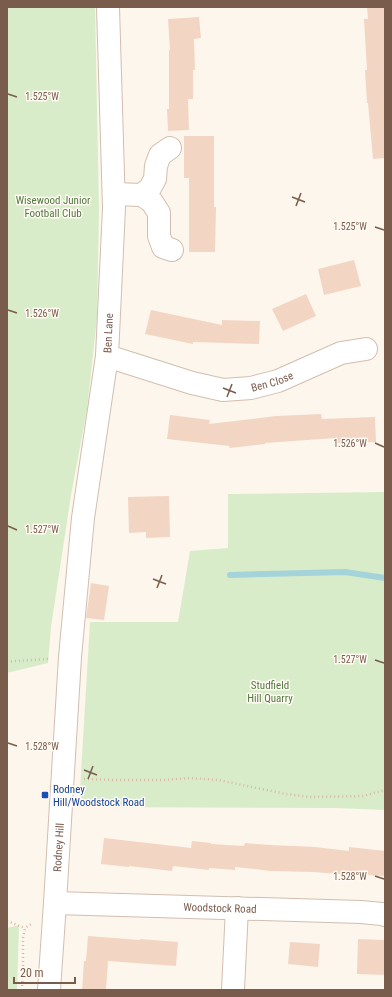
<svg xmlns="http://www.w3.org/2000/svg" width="392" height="997" viewBox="0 0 392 997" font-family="'Roboto Condensed',sans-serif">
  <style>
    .green { fill: #d8ecc9 }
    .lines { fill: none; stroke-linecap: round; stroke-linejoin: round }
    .stream { stroke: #a5d3da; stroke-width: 6 }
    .building { fill: #f3d5c3 }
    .minor-casing { stroke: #d1beb0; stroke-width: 24 }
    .path { stroke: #d9b8a5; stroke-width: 2.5; stroke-dasharray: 1 3; stroke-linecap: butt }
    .minor { stroke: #fff; stroke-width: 22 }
    .ticks { fill: none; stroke: #7a5c4d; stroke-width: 1.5 }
    .transit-dot { fill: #1a4fb4; stroke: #fffaf3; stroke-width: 1.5 }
    .labels { text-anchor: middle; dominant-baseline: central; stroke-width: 3; stroke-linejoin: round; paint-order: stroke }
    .park-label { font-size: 11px; fill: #537a41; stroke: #fffaf3 }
    .street-label { font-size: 11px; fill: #7a5c4d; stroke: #fffaf3 }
    .transit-label { font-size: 11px; fill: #164399; stroke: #fffaf3; text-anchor: start }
    .ticks-label { font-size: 10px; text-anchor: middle; fill: #7a5c4d; stroke: #fffaf3; stroke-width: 3; stroke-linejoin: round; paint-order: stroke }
  </style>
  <rect width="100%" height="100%" fill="#fdf6ec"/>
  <g class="green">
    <polygon points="7,7 95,7 99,208 97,318 87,409 71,495 51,627 48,663 7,673"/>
    <polygon points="385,492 385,810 336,808 79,807 90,622 178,622 190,551 228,548 228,494"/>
    <polygon points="19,925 17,990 7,990 7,928"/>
  </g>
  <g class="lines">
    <polyline class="stream" points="230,575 345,572 385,578"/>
  </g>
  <g class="building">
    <polygon points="367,7 385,7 385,158 373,159 368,103 367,103 365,70 367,70 364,19 368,19"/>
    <polygon points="199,17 201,38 194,39 195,70 193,70 193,99 188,99 189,130 168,131 167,109 169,109 169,50 170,50 168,19"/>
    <polygon points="184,136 214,136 214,207 216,207 215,252 189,252 189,178 184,178"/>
    <polygon points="354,260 361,286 324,295 318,269"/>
    <polygon points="306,294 316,316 283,331 272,309"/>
    <polygon points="151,310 222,325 222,320 260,321 259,344 193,342 193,344 145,334"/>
    <polygon points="321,414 322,419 375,417 376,442 337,443 336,438 265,443 265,444 230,448 229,446 167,439 170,415 210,420 209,424 276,416"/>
    <polygon points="169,496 170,537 146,538 146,532 129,533 128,497"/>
    <polygon points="91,583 109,586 104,620 86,618"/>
    <polygon points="104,838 191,848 192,841 211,843 211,844 244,846 245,843 270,845 315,847 349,851 349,847 385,851 385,876 366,875 366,876 313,872 271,871 235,867 235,870 209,868 209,870 173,866 172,871 129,866 129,867 101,864"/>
    <polygon points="88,936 140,940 140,939 178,942 176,966 108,961 106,990 82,990 84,961 86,961"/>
    <polygon points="358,939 385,940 384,975 357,974"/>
    <polygon points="290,942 320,944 318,967 288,964"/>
  </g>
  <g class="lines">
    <g class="minor-casing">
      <g id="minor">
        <polyline points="114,194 142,195 152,202 159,213 159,236 163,247 172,250"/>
        <polyline points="142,195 150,188 155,179 156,166 160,155 170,148"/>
        <path id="s1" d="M107,356L192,383L223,390L251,388L278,381L341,353L366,349"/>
        <path id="s2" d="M55,903L361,912L382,914L385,915"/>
        <path id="s3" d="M49,990L55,903L70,657L83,518L107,356L114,208L108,7"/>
        <polyline points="233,990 237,908"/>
      </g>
    </g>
    <g class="path">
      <polyline points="7,662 14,661 49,659"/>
      <polyline points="84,779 116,780 164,780 190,778 218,780 286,794 309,797 363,796 385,790"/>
      <polyline points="7,921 25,928"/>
      <polyline points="22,990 23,966 23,938 25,928 33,923"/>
    </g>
    <use href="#minor" class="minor"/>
  </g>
  <path class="ticks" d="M8,94L17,97M292,197L305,202M296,206L301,193M375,227L384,230M8,310L17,313M223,388L236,393M227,397L232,384M375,443L384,447M8,526L17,530M153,579L166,584M157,588L162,575M375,660L384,663M8,743L17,746M84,770L97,775M88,779L93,766M375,876L384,879"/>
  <rect class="transit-dot" x="41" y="791" width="8" height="8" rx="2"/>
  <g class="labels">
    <g class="park-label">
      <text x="53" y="200">Wisewood Junior<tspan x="53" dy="13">Football Club</tspan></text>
      <text x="270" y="685">Studfield<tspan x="270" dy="13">Hill Quarry</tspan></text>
    </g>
    <g class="street-label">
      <text stroke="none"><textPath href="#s3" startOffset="660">Ben Lane</textPath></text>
      <text stroke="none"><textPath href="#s1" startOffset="171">Ben Close</textPath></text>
      <text stroke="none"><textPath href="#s3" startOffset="143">Rodney Hill</textPath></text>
      <text stroke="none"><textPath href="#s2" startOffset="165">Woodstock Road</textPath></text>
    </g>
    <g class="transit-label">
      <text x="53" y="789">Rodney<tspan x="53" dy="13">Hill/Woodstock Road</tspan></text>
    </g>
  </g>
  <g class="ticks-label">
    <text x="42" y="100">1.525°W</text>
    <text x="350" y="230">1.525°W</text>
    <text x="42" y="317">1.526°W</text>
    <text x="350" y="447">1.526°W</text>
    <text x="42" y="533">1.527°W</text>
    <text x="350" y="663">1.527°W</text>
    <text x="42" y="750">1.528°W</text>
    <text x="350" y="880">1.528°W</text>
  </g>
  <rect width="392" height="997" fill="none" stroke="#7a5c4d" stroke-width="16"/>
  <path d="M14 977v6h61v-6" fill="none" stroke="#7a5c4d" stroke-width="2"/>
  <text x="20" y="977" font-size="12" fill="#7a5c4d" stroke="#fffaf3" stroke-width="3" paint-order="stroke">20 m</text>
</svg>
